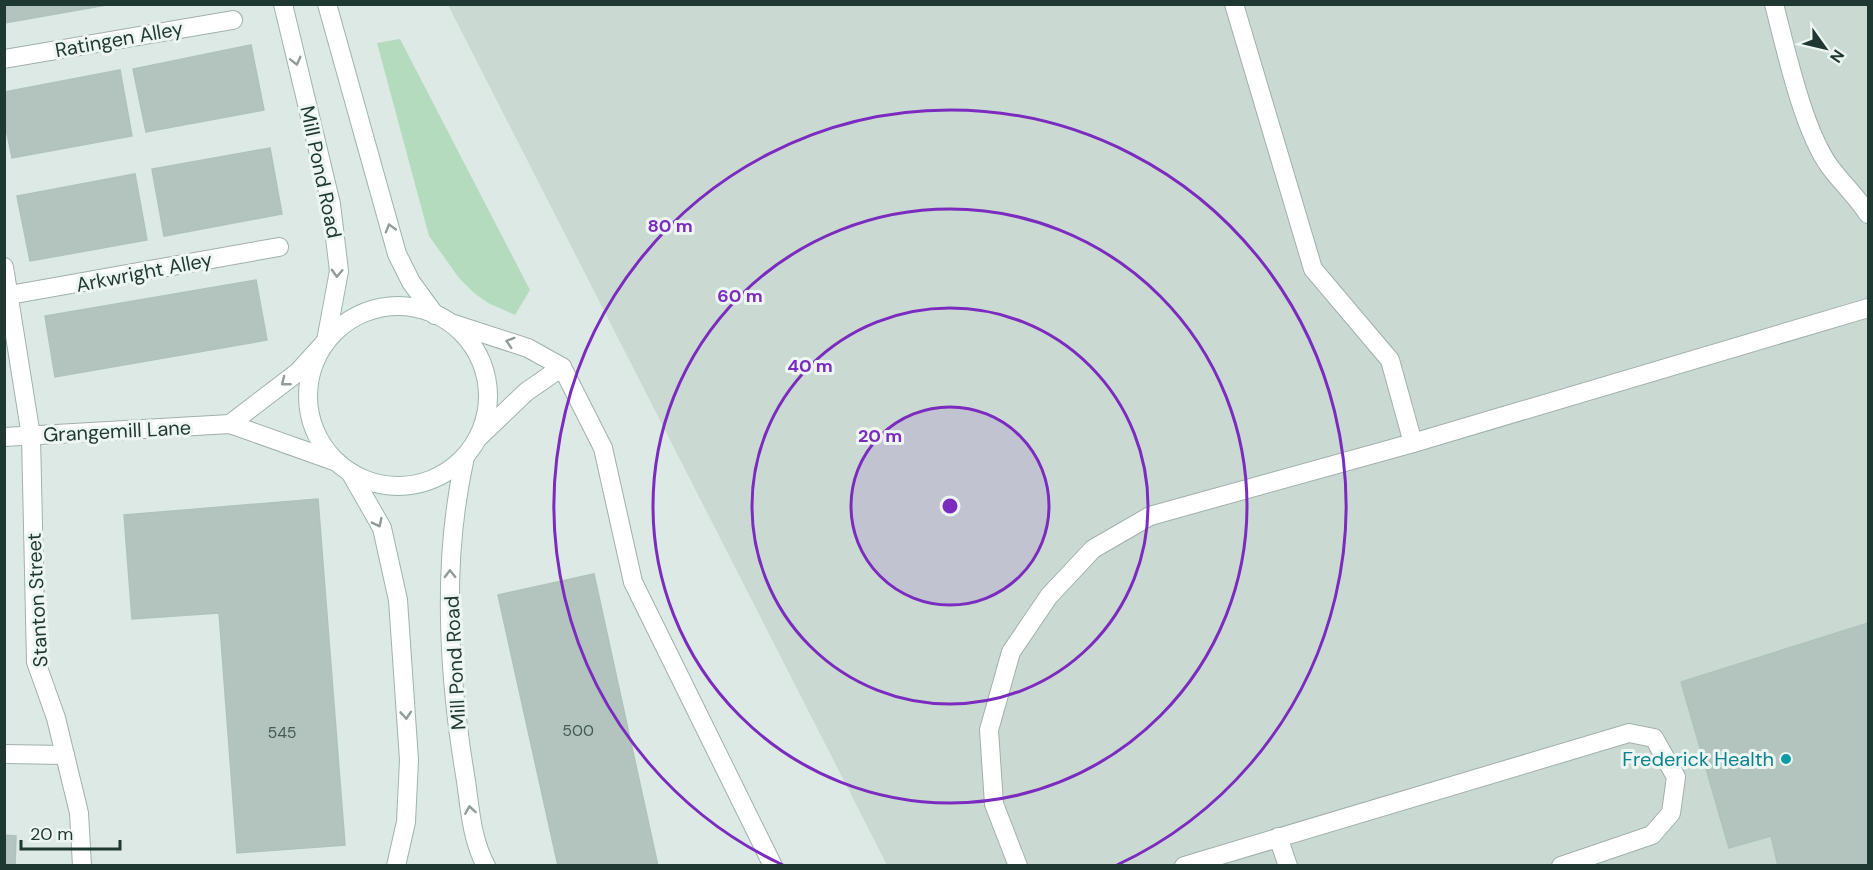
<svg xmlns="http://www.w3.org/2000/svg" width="1873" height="870" viewBox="0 0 1873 870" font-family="'DM Sans',sans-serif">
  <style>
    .built { fill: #cbd9d3 }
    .green { fill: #b5dbbf }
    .building { fill: #b2c4bd; stroke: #afc3bb; stroke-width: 1.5 }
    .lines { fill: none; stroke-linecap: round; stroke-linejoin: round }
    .lane-casing { stroke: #a0b0ab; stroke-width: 20 }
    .street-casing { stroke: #a0b0ab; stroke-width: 20 }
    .secondary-casing { stroke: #9cb5ac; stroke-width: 20 }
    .lane { stroke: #fff; stroke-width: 18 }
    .street { stroke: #fff; stroke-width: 18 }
    .secondary { stroke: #fff; stroke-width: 18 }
    .oneway { stroke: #8f9c98 }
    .ring { fill: none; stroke: #7b2cbf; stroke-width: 3 }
    .culture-dot { fill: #0f9aa8; stroke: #edf6f2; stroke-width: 2 }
    .labels { text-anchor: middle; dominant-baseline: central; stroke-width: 6; stroke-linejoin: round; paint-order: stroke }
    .number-label { font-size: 16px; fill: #445b55 }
    .street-label { font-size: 20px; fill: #1f3832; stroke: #edf6f2 }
    .culture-label { font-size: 20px; fill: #0d838f; stroke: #edf6f2; text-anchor: end }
    .centre { fill: #7b2cbf; stroke: #edf6f2; stroke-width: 3 }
    .ring-label { font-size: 18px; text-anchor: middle; font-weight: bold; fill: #7b2cbf; stroke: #edf6f2; stroke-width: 6; stroke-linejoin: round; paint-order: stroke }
  </style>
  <rect width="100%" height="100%" fill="#dde9e4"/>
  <polygon class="built" points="448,5 1868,5 1868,865 887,865"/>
  <polygon class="green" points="400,39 530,290 515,315 488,303 474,293 459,278 429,236 377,43"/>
  <g class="building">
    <polygon points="4,4 112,4 4,23"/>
    <polygon points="251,45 264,110 146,132 133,69"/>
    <polygon points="120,70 132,136 12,158 4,119 4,92"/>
    <polygon points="270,148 282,214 164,236 152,169"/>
    <polygon points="135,174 147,240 30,261 17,196"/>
    <polygon points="256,280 267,340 55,377 45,316"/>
    <polygon points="318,499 345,845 237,853 219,613 132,619 124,515"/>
    <polygon points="594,574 658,866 558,866 498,595"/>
    <polygon points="1868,623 1868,866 1778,866 1771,836 1729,848 1681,682"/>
    <polygon points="4,835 16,836 15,866 4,866"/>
  </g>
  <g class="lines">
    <g class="lane-casing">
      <g id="lane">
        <polyline points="1234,4 1313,269 1390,360 1413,443"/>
        <path d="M1774,4C1786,50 1803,130 1830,167C1842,183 1857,197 1868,214"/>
        <polyline points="454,324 528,348 562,367 603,448 633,582 773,866"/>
        <polyline points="31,436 36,662 56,718 79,813 82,866"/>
        <polyline points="479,437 526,392 562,367"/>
        <polyline points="4,754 65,755"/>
        <polyline points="1278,837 1288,866"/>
        <polyline points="1018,866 994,804 989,730 1011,652 1049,596 1093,549 1150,516 1413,443 1868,308"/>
        <polyline points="1184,866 1629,733 1654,738 1676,777 1671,813 1652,835 1561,866"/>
      </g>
    </g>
    <g class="street-casing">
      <g id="street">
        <polyline points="4,59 233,20"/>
        <polyline points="4,267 31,436"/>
        <polyline points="4,296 279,247"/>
        <polyline points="230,424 298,372 326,341"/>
        <polyline points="4,437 230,424 337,462"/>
      </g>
    </g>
    <g class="secondary-casing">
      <g id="secondary">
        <polyline points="283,4 331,204 339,271 326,341"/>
        <polyline points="327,4 397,254 411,282 435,315"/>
        <circle cx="398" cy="396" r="90"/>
        <path d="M465,457C441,563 448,675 466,781C470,810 472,840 486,866"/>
        <polyline points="350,472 382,528 398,600 409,760 406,822 396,866"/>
      </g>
    </g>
    <use href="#lane" class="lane"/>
    <use href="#street" class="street"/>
    <use href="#secondary" class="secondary"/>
  </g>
  <defs><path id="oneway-chevron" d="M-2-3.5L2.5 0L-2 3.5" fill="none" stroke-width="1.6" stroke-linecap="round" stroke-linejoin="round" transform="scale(1.5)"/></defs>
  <g class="oneway">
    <use href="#oneway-chevron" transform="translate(296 61) rotate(76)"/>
    <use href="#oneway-chevron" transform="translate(390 228) rotate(-106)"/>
    <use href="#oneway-chevron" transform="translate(337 273) rotate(93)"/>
    <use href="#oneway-chevron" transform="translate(510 342) rotate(-162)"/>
    <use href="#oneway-chevron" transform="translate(285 382) rotate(142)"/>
    <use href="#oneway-chevron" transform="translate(378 523) rotate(64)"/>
    <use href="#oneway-chevron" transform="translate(450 574) rotate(-91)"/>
    <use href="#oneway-chevron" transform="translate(406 715) rotate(86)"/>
    <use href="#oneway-chevron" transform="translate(470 810) rotate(-99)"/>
  </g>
  <circle cx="950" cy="506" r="99" fill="#7b2cbf" fill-opacity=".12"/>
  <g class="ring">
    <circle cx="950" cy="506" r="99"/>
    <circle cx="950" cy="506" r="198"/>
    <circle cx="950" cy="506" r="297"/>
    <path d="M783 865A396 396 0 1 1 1117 865"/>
  </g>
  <circle class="culture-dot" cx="1786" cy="759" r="6"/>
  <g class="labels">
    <g class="number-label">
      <text x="578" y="730">500</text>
      <text x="282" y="732">545</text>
    </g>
    <g class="street-label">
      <text transform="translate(119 39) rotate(-10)">Ratingen Alley</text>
      <text transform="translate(321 172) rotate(78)">Mill Pond Road</text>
      <text transform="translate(144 272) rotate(-11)">Arkwright Alley</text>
      <text transform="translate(117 431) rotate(-3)">Grangemill Lane</text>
      <text transform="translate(37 600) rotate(-93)">Stanton Street</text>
      <text transform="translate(455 663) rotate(-93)">Mill Pond Road</text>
    </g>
    <g class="culture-label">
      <text x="1774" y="759">Frederick Health</text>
    </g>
  </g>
  <circle cx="950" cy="506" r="9" class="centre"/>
  <g class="ring-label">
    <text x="670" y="232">80 m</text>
    <text x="740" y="302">60 m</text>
    <text x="810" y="372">40 m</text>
    <text x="880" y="442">20 m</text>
  </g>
  <rect width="1873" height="870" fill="none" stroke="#1f3832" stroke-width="12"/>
  <g transform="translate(1825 48) rotate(124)" stroke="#edf6f2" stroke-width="4.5" paint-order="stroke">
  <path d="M0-4.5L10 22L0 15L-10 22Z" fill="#1f3832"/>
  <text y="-9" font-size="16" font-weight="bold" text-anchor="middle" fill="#1f3832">N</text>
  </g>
  <path d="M21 840v9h99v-9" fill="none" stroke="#1f3832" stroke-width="3"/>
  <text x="30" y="840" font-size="18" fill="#1f3832" stroke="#edf6f2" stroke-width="4.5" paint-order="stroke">20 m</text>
</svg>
